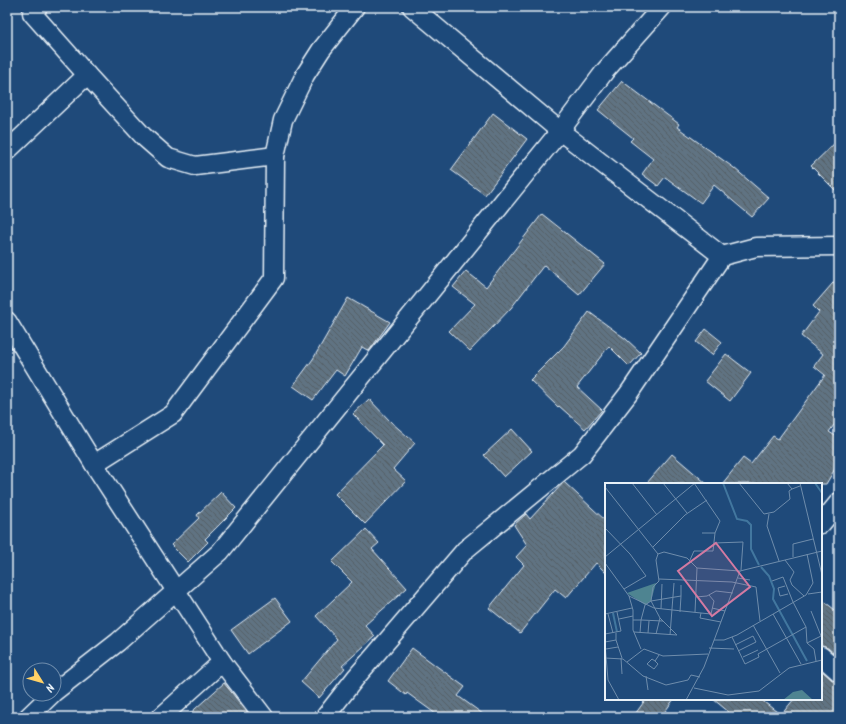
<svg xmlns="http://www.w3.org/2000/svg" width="846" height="724" viewBox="0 0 846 724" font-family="Kalam,sans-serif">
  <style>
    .building { fill: url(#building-back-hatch); stroke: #e8f1f8 }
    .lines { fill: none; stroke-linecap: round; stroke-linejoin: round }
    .minor-casing { stroke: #e8f1f8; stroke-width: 21 }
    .minor { stroke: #1f4a7a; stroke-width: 18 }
    .inset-river { fill: none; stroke: #42779f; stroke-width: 2 }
    .inset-road { fill: none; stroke: #6f8dac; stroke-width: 1 }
    .view { fill: #d37aa2; fill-opacity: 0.15; stroke: #d37aa2; stroke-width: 2 }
    .inset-edge { fill: none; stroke: #e8f1f8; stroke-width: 2 }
  </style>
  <defs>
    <pattern id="building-back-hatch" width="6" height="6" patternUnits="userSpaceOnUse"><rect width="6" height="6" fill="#617382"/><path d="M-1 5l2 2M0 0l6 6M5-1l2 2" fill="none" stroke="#545e66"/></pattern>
  </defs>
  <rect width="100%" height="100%" fill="#1f4a7a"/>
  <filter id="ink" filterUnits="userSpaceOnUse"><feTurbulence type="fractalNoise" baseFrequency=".025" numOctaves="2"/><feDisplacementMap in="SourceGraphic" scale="8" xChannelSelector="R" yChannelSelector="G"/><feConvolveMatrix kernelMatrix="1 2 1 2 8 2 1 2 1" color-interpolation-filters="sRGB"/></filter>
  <g filter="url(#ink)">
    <g class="building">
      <polygon points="622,81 679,124 677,127 734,168 769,198 752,217 714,185 701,203 665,177 658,186 642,174 653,159 630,141 633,138 598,110"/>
      <polygon points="493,113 527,139 485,195 451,170"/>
      <polygon points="839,139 839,194 811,166"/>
      <polygon points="542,214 605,264 579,295 544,265 511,308 470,351 449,331 475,304 453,287 466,271 486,287"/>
      <polygon points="839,276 839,418 829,432 839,438 839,462 826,484 722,484 743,458 751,464 773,436 778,439 825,375 814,366 823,354 801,336 819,312 813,306"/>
      <polygon points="348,298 390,322 369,351 362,347 345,376 336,370 313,400 293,386 313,359"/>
      <polygon points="589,312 626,339 641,353 629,366 609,346 577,387 602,410 585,429 559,406 558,407 530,380 564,346"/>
      <polygon points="706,329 722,342 712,355 696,342"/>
      <polygon points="726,354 751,373 730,401 705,381"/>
      <polygon points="369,399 391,422 415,443 393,469 406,481 365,524 335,494 383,445 353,414"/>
      <polygon points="512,429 532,451 504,477 484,455"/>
      <polygon points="672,454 707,484 646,484"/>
      <polygon points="564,482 606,521 606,573 596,563 566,598 555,589 520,633 489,608 524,565 516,557 527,545 514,525 526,514 530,519"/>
      <polygon points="221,492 236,508 205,539 208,542 188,562 171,545 199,518 197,515"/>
      <polygon points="366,529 379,543 372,549 407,588 365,625 375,636 342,666 345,668 319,698 301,682 337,639 316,616 352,582 332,562"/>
      <polygon points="275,598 292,621 248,654 231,630"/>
      <polygon points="821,599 839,613 839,658 828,648 821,646"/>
      <polygon points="412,648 465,687 458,696 487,717 440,717 407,693 406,695 388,681"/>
      <polygon points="821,670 832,680 839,682 839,717 735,717 713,699 760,699 781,715 794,699 821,699"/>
      <polygon points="224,683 251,717 186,717"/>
      <polygon points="646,699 674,699 661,717 633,717"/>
    </g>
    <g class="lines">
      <g class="minor-casing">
        <g id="minor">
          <polyline points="38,7 32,13 87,75 144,137 168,158 195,166 275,156"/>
          <polyline points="412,7 560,131 722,256"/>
          <polyline points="7,151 87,75"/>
          <polyline points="7,321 94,464 222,662 264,717"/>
          <polyline points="94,464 173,414 274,278 275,156 283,120 305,75 321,50 355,7"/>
          <polyline points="821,524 839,502"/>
          <polyline points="821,656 839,672"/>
          <polyline points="54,692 118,642 220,552 560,131 605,71 662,7"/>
          <polyline points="28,717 52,694"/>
          <polyline points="161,717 222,662"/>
          <polyline points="325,717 357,676 465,550 582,454 629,393 722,256 756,247 839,246"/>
        </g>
      </g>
      <use href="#minor" class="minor"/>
    </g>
  </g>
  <g transform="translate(605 483)">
    <rect width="217" height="217" fill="#1f4a7a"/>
    <path d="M51,100L46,118L40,122L22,110Z" fill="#4e8491"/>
    <path d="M197,207L208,217H178L188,209Z" fill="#4e8491"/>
    <path class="inset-river" d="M118,0L132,36L142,38L146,42V66L154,82M210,0L217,10M156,84L164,93L169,106L168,116L202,178M8,130L12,149"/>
    <path class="inset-road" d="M27,0L52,32M58,0L82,30M134,0L159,31L169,29L185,16L184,8L187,6M182,0L187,6L195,3M195,0L217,92M0,4L53,71M164,31L162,43L174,78M0,45L25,71L41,93L19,106M97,50H110M109,60L138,59L136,87M48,64L80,32L102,17M53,71L59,69L82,75L92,85L90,129M0,74L90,0M188,74V61L208,56M85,77L89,68H108L110,50L115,38L89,0M180,77L189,89L185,97L187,102L199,113M0,80L24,113L28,127V147L36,166M92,85L135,88L217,68M133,95L145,97M54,96L127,99L151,104L155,138M167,98L178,94L188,119M180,103L173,105L175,113L183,111M203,111L217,109M24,113L49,125L96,130L95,135L116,139M91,114L102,113L111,108L128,110M107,125L120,128M56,126L57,101M75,129L76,113M96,130L106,131L109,118L104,112M0,131L27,125M3,131L8,150M168,131L196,181M14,136L28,133M28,137H36L35,150M58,138L36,137L40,122L46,118L76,113V102M148,142L175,190M201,144L202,160L209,166L211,178M29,149L72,152L55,135L46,118L48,104L54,98L51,77L53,71M43,150L44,138M0,151L16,148L12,129M51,151L55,135M65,152L69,100M127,154L140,181L154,174L153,171L201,144L188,119M11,157L17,175M109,157H119L132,152L201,112L208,100L202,71M0,159L11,157V150M202,160L216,153L206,128M0,161L3,197L14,217M130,162L148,153L151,159L133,168M104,165L129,166M1,166L13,164M138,174L153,167M0,175L18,176L38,193L61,202L83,197L86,192L95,194M16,175L17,191M50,178L53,181L49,186L42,181L47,176L50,178L54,172M22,179L39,166L58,173L103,171M41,193L43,207M89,205L123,212L154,208L184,185L217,177M81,217L99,184L135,88"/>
    <path class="view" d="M111,60L145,104L107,133L73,88Z"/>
    <rect width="217" height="217" class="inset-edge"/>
  </g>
  <rect width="846" height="724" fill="none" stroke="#1f4a7a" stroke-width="24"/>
  <rect x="12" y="12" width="822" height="700" fill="none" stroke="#e8f1f8" stroke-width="1.5" filter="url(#ink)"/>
  <g transform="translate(42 682) rotate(127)"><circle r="19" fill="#1f4a7a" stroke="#6f8dac"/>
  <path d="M0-3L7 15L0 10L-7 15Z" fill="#ffd166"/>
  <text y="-6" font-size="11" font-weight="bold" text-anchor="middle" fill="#e8f1f8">N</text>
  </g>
</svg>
